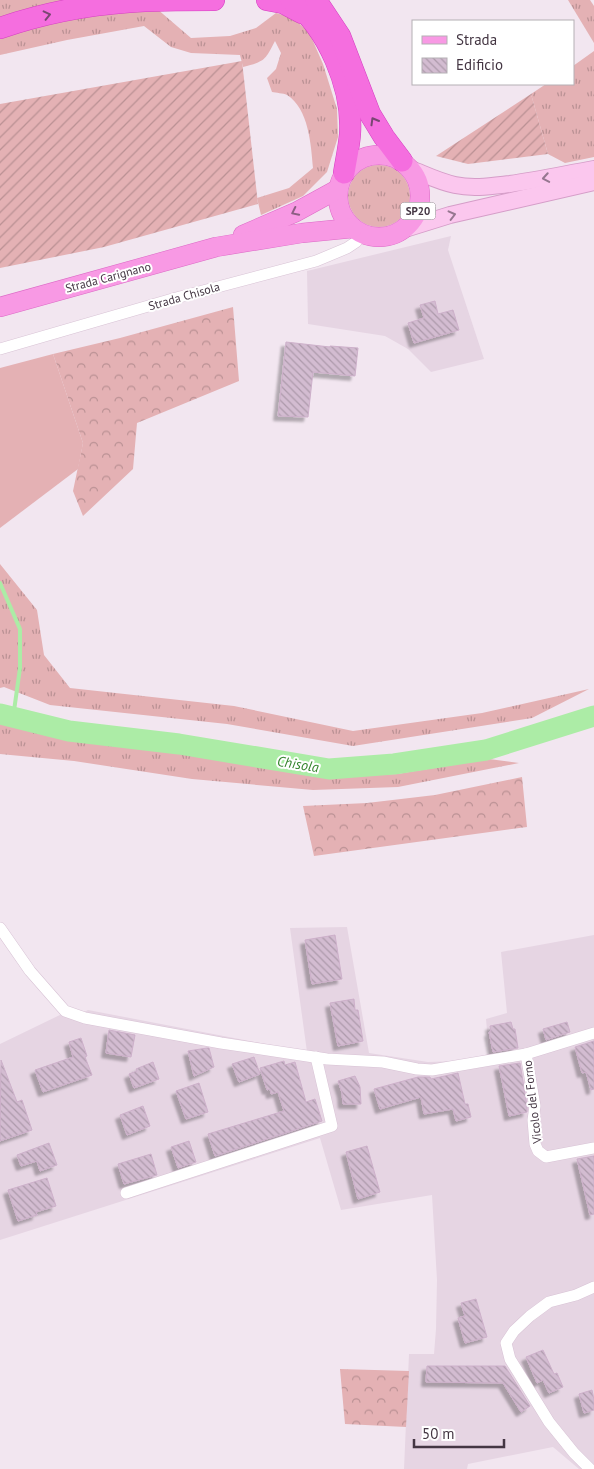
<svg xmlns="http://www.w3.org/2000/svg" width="594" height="1469" viewBox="0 0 594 1469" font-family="'PT Sans',sans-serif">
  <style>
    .residential { fill: #e6d5e3 }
    .grass { fill: url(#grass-tufts) }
    .forest { fill: url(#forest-crowns) }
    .garden { fill: url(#garden-furrows) }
    .pitch { fill: #e4b1b4 }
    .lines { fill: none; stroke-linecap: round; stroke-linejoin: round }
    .stream { stroke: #aceca6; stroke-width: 4 }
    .river { stroke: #aceca6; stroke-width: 21 }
    .building { fill: url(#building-back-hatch); stroke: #cdb0ca; filter: url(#shadow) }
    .street-casing { stroke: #d8c3d5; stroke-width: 12 }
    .secondary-casing { stroke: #d59dc8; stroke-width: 18 }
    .primary-casing { stroke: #dc6ac6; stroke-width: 20 }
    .highway-casing { stroke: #d43fc1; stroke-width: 22 }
    .street { stroke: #fff; stroke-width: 11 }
    .secondary { stroke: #fbc7ee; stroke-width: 16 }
    .primary { stroke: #f899e4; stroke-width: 19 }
    .highway { stroke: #f56edf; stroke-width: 21 }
    .oneway { stroke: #794772 }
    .oneway2 { stroke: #967790 }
    .oneway3 { stroke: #8c5e83 }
    .labels { text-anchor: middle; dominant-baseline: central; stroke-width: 4; stroke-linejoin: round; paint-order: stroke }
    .shield { fill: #fff; stroke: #7c727b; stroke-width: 1 }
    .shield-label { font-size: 11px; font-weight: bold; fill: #443643 }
    .street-label { font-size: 12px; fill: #443643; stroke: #fff }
    .water-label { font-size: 14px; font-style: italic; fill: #34842d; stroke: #fff }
  </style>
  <defs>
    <pattern id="grass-tufts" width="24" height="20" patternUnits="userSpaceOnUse" patternTransform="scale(1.25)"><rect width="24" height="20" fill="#e4b1b4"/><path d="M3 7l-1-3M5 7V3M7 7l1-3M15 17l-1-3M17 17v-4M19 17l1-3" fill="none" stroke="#ba9194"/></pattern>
    <pattern id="forest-crowns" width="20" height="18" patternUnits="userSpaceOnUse" patternTransform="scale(1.25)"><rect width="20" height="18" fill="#e4b1b4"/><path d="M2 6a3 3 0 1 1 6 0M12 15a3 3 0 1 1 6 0" fill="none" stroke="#ba9194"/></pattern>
    <pattern id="garden-furrows" width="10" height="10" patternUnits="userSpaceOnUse" patternTransform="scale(1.25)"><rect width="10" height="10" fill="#e4b1b4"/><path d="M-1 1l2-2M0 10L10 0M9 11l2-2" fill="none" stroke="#ba9194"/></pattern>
    <pattern id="building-back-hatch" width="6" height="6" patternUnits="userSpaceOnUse" patternTransform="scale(1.25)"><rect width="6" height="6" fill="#d3bcd1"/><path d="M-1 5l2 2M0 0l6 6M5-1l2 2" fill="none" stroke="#ad9aab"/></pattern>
    <filter id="shadow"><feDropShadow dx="-4.5" dy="4.5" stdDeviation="1" flood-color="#0004"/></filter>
  </defs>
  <rect width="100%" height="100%" fill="#f2e6f0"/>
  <g class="residential">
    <polygon points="451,236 448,250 484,359 431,372 408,349 385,336 308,324 307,271"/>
    <polygon points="347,927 369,1053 428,1062 459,1061 489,1054 486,1019 507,1013 501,952 594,935 594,1469 579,1469 553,1447 468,1464 467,1469 404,1469 409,1354 434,1354 436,1329 437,1280 432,1195 341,1210 320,1138 0,1240 0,1044 64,1013 74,1017 88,1010 307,1052 290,928"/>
  </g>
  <g class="grass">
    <polygon points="0,0 95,0 0,22"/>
    <polygon points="568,0 590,0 594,6 594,43"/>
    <path d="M156,8L191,38L230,36L256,28L276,13L293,18L309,32L323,64L337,109L338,137L327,172L303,196L261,215L257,198L289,188L313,168C311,145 309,109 287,95C283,93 276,93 272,92L267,78L276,69L281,53L275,41C265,60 266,61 243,67L240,55L191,53L171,47L144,26L67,40L0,55V36L97,12Z"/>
    <polygon points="594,51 594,157 565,163 548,154 531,94 546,84 573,84 573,66"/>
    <circle cx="379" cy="196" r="31"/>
    <polygon points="0,564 37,610 44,655 70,688 234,706 353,731 482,713 589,689 532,718 353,746 227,724 50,705 4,687 0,688"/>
    <polygon points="0,723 80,740 200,756 316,777 397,774 489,759 519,763 398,787 313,790 192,779 74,761 0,754"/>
  </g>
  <g class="forest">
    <polygon points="233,307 239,381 137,423 133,469 83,516 73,491 83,443 53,354 120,338"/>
    <polygon points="522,777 527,827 314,856 303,806 367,803 435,795"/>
    <polygon points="340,1369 409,1371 406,1427 345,1424"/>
  </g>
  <g class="garden">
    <polygon points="242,61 258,204 104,247 0,268 0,104"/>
    <polygon points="531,94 548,154 468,164 436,156"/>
  </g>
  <polygon class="pitch" points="53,354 83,443 78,469 0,528 0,368"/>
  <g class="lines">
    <polyline class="stream" points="0,583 20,629 20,668 13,718"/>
    <polyline class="river" points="0,714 69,731 179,744 329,769 394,764 486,750 594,716"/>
  </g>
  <g class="building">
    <polygon points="435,301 438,314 453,310 459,330 414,343 408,323 424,318 420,305"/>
    <polygon points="286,342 330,347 330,346 358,348 355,376 313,372 308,417 278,416"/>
    <polygon points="335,935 342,979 312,984 305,940"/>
    <polygon points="354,999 355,1010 358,1010 363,1041 338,1046 330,1003"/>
    <polygon points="511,1022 513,1029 515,1029 518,1048 493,1052 489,1032 491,1032 490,1026"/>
    <polygon points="567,1022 570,1032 546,1040 543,1029"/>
    <polygon points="109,1030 135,1035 131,1057 106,1053"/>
    <polygon points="81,1038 87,1056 85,1057 92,1075 43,1092 35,1070 73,1057 69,1042"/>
    <polygon points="594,1041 594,1089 591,1090 586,1072 582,1073 575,1047"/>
    <polygon points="207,1048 209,1048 214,1067 194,1076 188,1051"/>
    <polygon points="254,1057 260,1074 239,1082 232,1064"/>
    <polygon points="1,1060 17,1102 22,1100 32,1130 0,1141"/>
    <polygon points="284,1061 285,1065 295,1062 306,1102 315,1099 322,1121 215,1156 208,1134 284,1111 278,1092 271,1094 270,1089 267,1090 260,1068"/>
    <polygon points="153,1062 159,1079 134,1088 129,1074 137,1071 136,1069"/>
    <polygon points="520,1063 527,1106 527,1112 509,1116 499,1066"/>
    <polygon points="458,1073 465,1104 468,1104 471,1117 456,1121 453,1109 424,1114 421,1097 380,1109 374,1089 418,1077 430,1077 431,1079"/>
    <polygon points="355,1076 360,1087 361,1104 343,1104 342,1093 338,1081"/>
    <polygon points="199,1083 208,1112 186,1119 176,1091"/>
    <polygon points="143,1106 150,1126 127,1135 120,1115"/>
    <polygon points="189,1141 196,1162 178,1168 171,1147"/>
    <polygon points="49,1143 57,1165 40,1171 37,1161 21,1166 17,1155"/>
    <polygon points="367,1146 380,1192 358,1199 346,1152"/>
    <polygon points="151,1154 157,1175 124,1184 118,1164"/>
    <polygon points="594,1156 594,1214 590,1215 577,1159"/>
    <polygon points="47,1178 56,1206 36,1212 37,1215 18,1221 8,1190"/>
    <polygon points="476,1299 487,1337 465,1343 458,1318 465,1316 461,1303"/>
    <polygon points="543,1350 554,1374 557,1373 563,1387 549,1393 543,1380 537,1383 526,1357"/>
    <polygon points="427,1366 505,1366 530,1406 521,1412 503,1383 426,1382"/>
    <polygon points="592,1390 594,1400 594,1410 584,1413 579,1394"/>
  </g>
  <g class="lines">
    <g class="street-casing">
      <g id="street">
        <polyline points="0,349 176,298 316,261 347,248 356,242 362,234"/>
        <polyline points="0,928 30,971 65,1011 85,1018 221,1043 327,1059 383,1062 417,1069 432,1070 526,1054 594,1033"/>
        <polyline points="526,1054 535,1106 533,1120 535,1144 538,1151 546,1157 594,1148"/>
        <polyline points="126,1193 332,1126 316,1057"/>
        <polyline points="590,1469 574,1453 549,1422 510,1359 506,1343 514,1331 530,1316 549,1302 576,1295 594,1287"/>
      </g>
    </g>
    <g class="secondary-casing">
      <g id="secondary">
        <path d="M411,169C426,175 440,182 455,185C473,189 492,186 510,184C538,180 566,174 594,169"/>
        <polyline points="405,229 450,215 594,182"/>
      </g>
    </g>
    <g class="primary-casing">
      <g id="primary">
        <circle cx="379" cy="196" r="41"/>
        <polyline points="243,235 296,212 338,189"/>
        <polyline points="0,307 216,247 302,233 353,228"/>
      </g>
    </g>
    <g class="highway-casing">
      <g id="highway">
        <polyline points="267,0 283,3 302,13"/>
        <path d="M291,0C328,28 353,88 350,134C349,147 346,160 344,173"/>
        <polyline points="316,0 340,36 370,114 384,137 402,161"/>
        <path d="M0,28C41,14 86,5 129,2C157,0 185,0 214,0"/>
      </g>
    </g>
    <use href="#street" class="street"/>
    <use href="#secondary" class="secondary"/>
    <use href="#primary" class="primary"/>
    <use href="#highway" class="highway"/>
  </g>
  <defs><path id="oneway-chevron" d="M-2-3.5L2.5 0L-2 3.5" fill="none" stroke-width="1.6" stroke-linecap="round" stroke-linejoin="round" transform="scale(1.25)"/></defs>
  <g class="oneway">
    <use href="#oneway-chevron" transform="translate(47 15) rotate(-13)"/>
    <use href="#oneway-chevron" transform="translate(374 121) rotate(-120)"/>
  </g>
  <g class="oneway2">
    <use href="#oneway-chevron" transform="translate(546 178) rotate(170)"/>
    <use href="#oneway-chevron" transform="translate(452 215) rotate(-14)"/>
  </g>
  <use class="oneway3" href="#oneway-chevron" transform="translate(295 212) rotate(154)"/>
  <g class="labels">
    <rect class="shield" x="400.5" y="202.5" width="35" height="17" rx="4"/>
    <g class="shield-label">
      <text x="418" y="211">SP20</text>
    </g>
    <g class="street-label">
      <text transform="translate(108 277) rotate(-15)">Strada Carignano</text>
      <text transform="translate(184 296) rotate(-16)">Strada Chisola</text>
      <text transform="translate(532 1102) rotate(-97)">Vicolo del Forno</text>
    </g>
    <g class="water-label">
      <text transform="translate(298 764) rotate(9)">Chisola</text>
    </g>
  </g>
  <rect x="412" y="20" width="162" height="65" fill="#ffffff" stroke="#b4afb4"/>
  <rect x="422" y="36" width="25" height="8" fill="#f899e4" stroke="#b4afb4"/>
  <text x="456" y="45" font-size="15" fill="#443643">Strada</text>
  <rect x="422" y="58" width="25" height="15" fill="url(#building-back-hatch)" stroke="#b4afb4"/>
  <text x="456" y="70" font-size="15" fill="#443643">Edificio</text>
  <path d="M414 1439v8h90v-8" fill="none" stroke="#443643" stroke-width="2.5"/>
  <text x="422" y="1439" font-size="15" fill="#443643" stroke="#ffffff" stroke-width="4" paint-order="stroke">50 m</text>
</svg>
